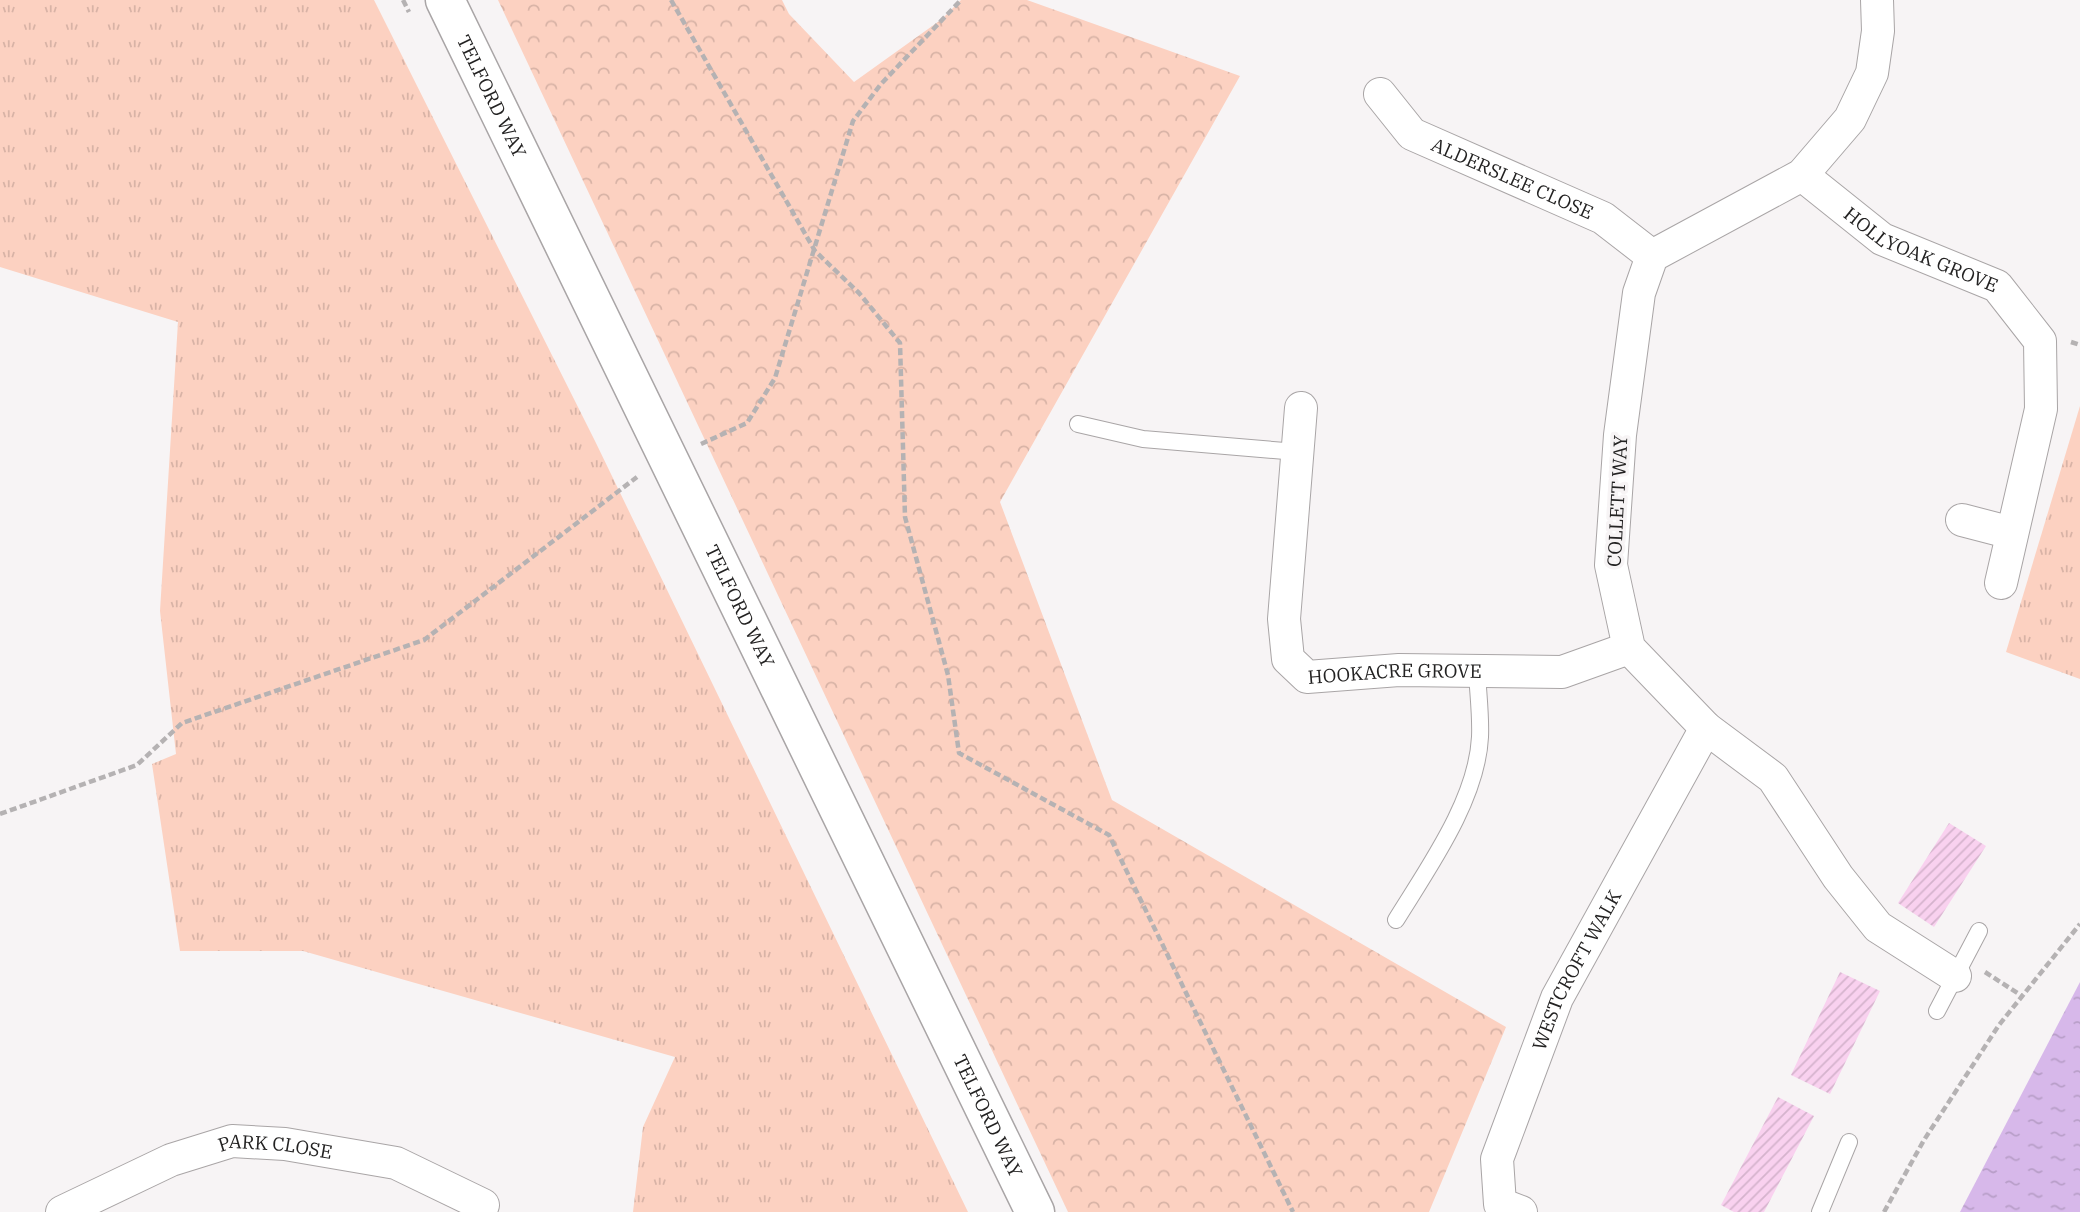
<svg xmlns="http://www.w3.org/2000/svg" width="2080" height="1212" viewBox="0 0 2080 1212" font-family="'IBM Plex Serif',serif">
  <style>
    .grass { fill: url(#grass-tufts) }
    .forest { fill: url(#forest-crowns) }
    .water { fill: url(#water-ripples) }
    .building { fill: url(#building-hatch) }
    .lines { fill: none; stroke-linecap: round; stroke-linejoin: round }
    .service-casing { stroke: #a9a5a6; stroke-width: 18 }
    .minor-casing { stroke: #a9a5a6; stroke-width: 34 }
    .primary-casing { stroke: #a9a5a6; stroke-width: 41 }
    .path { stroke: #b5b2b3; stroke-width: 4.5; stroke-dasharray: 7 3.5; stroke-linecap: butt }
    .service { stroke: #fff; stroke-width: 16 }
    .minor { stroke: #fff; stroke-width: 32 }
    .primary { stroke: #fff; stroke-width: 38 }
    .labels { text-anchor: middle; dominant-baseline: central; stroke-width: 7; stroke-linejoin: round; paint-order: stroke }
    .street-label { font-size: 19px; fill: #232222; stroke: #f7f4f5 }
  </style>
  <defs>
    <pattern id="grass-tufts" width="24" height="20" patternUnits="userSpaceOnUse" patternTransform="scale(1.75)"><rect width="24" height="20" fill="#fcd1c1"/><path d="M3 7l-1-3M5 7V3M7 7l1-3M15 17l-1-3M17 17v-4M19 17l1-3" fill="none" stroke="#d8b3a6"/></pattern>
    <pattern id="forest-crowns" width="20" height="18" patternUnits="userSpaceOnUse" patternTransform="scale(1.75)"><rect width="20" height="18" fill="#fcd1c1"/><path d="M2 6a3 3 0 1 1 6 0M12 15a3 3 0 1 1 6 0" fill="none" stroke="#d8b3a6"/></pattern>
    <pattern id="water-ripples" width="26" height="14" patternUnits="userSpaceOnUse" patternTransform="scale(1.75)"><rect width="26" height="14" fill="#d7b8ea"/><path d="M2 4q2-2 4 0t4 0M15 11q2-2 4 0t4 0" fill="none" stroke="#b89ec8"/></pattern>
    <pattern id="building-hatch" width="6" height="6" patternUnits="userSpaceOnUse" patternTransform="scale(1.75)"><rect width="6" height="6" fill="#f9d1ef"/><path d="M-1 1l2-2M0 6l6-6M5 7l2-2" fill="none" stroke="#d5b3cd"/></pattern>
  </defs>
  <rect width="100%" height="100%" fill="#f7f4f5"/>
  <g class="grass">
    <polygon points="0,0 374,0 595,441 968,1212 633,1212 643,1127 675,1057 303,951 180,951 152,764 176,754 160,611 178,322 0,267"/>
    <polygon points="2080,406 2080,679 2006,652"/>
  </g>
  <polygon class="forest" points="498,0 782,0 789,14 854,82 942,19 961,0 1027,0 1240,76 1000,502 1112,800 1506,1027 1429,1212 1068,1212"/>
  <polygon class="water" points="2080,982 2080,1212 1960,1212"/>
  <g class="building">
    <polygon points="1949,823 1986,846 1934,927 1898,903"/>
    <polygon points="1840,972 1880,991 1830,1094 1791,1075"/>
    <polygon points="1778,1097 1814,1116 1764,1212 1734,1212 1721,1205"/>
  </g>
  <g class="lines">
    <g class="service-casing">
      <g id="service">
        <polyline points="1078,424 1143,439 1297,452"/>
        <path d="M1396,920C1428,868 1477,800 1480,737C1481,716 1478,693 1477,672"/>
        <polyline points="1937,1011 1979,931"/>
        <polyline points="1820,1212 1849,1142"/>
      </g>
    </g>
    <g class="minor-casing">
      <g id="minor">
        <polyline points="1877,0 1878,31 1872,73 1850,119 1802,175 1652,256 1639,293 1620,435 1611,565 1629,648 1706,728 1773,778 1838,877 1878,927 1955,976"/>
        <path id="s1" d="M1380,94L1412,134L1603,218L1652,256"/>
        <path id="s2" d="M1802,175L1882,239L1997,286L2040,341L2041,409L2001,583"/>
        <path id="s3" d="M1301,408L1284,619L1288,659L1307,677L1399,670L1562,672L1629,648"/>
        <polyline points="1962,520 2012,533"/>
        <path id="s4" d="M62,1212L171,1160L232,1141L285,1144L396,1163L483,1205L479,1212"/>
        <path id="s5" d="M1521,1212L1500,1204L1497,1159L1557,998L1706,728"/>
      </g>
    </g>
    <g class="primary-casing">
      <g id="primary">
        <path id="s6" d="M445,0L1035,1212"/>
      </g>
    </g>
    <g class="path">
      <polyline points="403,0 409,12"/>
      <polyline points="671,0 815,251 859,293 900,343 905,517 948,675 959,753 1109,835 1293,1212"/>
      <polyline points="2071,342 2080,345"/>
      <polyline points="701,444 747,423 775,378 853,121 881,84 961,0"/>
      <polyline points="0,814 137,765 182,723 424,640 637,477"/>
      <polyline points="1985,972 2022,996"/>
      <polyline points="1884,1212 1924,1140 1999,1025 2080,924"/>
    </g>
    <use href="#service" class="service"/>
    <use href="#minor" class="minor"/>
    <use href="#primary" class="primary"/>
  </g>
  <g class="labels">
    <g class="street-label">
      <text stroke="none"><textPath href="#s6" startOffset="107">TELFORD WAY</textPath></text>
      <text stroke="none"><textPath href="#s1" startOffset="161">ALDERSLEE CLOSE</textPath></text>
      <text stroke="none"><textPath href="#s2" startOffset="142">HOLLYOAK GROVE</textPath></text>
      <text transform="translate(1617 501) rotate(-87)">COLLETT WAY</text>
      <text stroke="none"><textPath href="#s6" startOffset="674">TELFORD WAY</textPath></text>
      <text stroke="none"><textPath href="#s3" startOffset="366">HOOKACRE GROVE</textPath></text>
      <text stroke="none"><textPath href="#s5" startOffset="273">WESTCROFT WALK</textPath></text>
      <text stroke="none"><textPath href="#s6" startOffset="1241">TELFORD WAY</textPath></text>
      <text stroke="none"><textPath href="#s4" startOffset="228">PARK CLOSE</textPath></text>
    </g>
  </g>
</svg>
